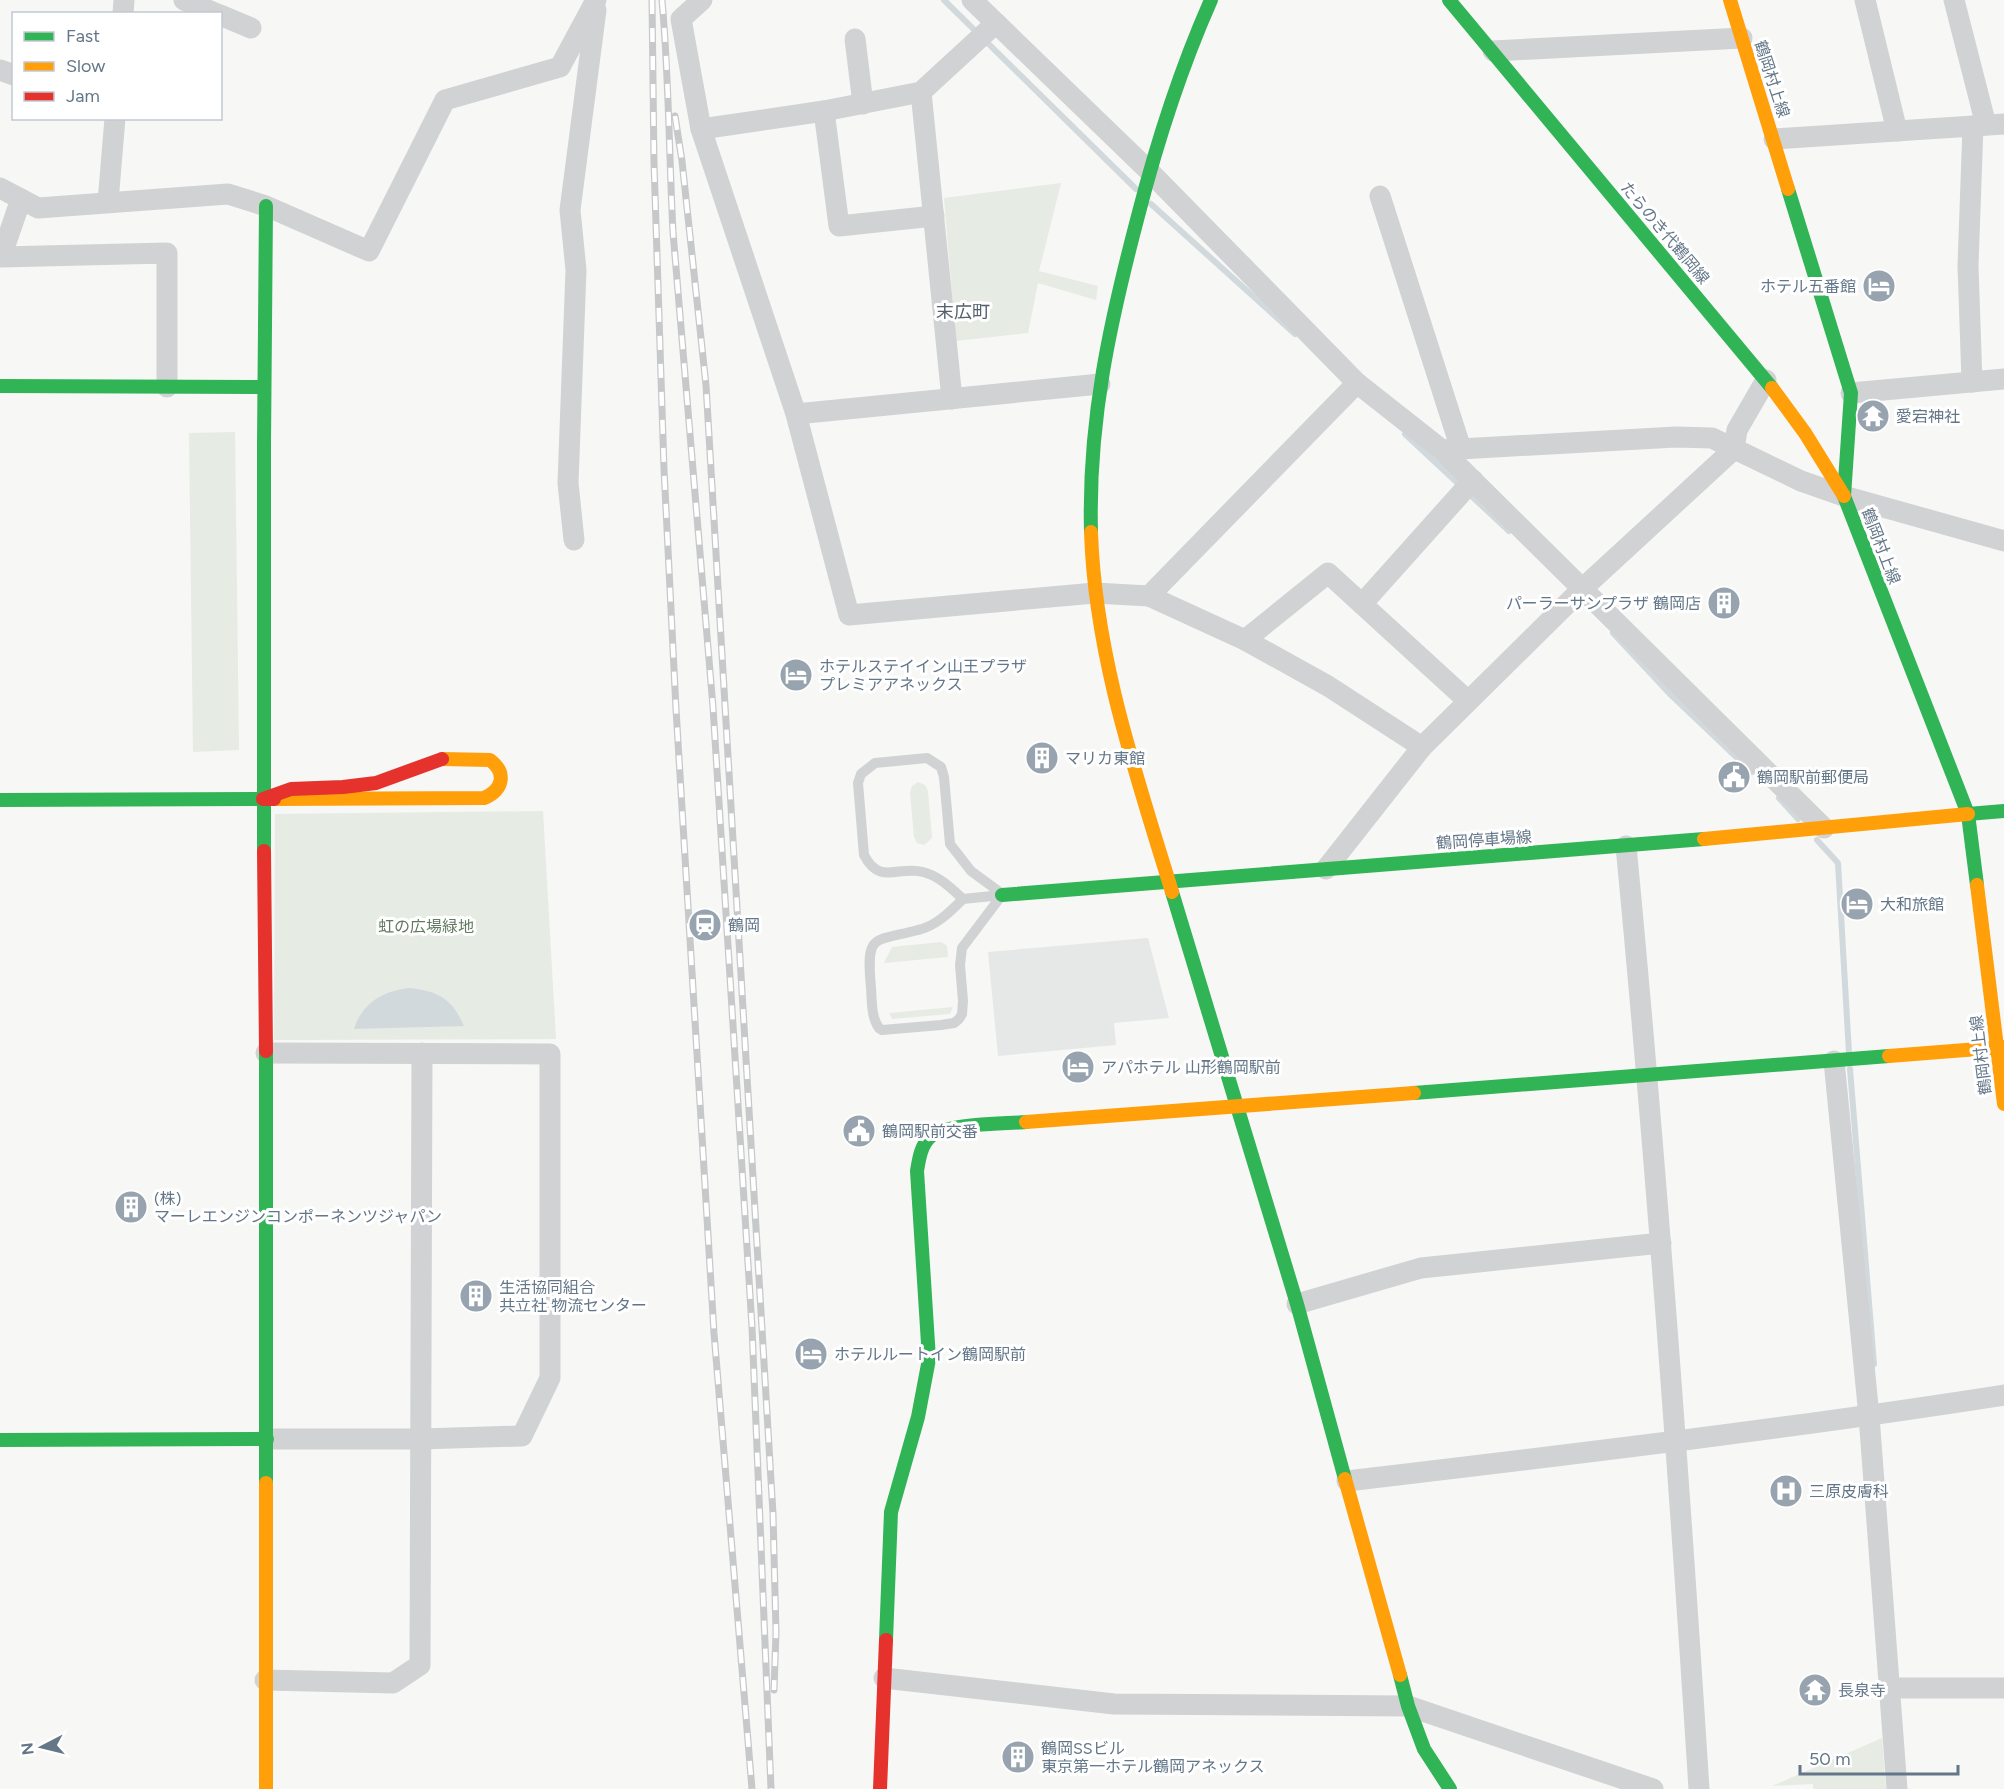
<svg xmlns="http://www.w3.org/2000/svg" width="2004" height="1789" viewBox="0 0 2004 1789" font-family="Figtree,'Noto Sans JP',sans-serif">
  <style>
    .built { fill: #e6e7e7 }
    .green { fill: #e6ebe4 }
    .water { fill: #d1d9dc }
    .lines { fill: none; stroke-linecap: round; stroke-linejoin: round }
    .stream { stroke: #d1d9dc; stroke-width: 6 }
    .lane { stroke: #d1d2d3; stroke-width: 10 }
    .street { stroke: #d1d2d3; stroke-width: 21 }
    .fast { stroke: #30b455; stroke-width: 14 }
    .slow { stroke: #ff9f0a; stroke-width: 14 }
    .jam { stroke: #e5322d; stroke-width: 14 }
    .rail-casing { stroke: #c7c8c9; stroke-width: 7 }
    .rail { stroke: #fff; stroke-width: 4.5; stroke-dasharray: 14; stroke-linecap: butt }
    .labels { text-anchor: middle; dominant-baseline: central; stroke-width: 6; stroke-linejoin: round; paint-order: stroke }
    .street-label { font-size: 16px; fill: #647789; stroke: #fff }
    .poi-label { font-size: 16px; fill: #647789; stroke: #fff; text-anchor: start }
    .park-label { font-size: 16px; fill: #647a60; stroke: #fff }
    .neighbourhood-label { font-size: 18px; fill: #53616d; stroke: #fff }
  </style>
  <rect width="100%" height="100%" fill="#f7f7f6"/>
  <polygon class="built" points="1148,938 1169,1018 1114,1023 1116,1045 998,1056 988,952"/>
  <g class="green">
    <polygon points="1061,183 1039,271 1098,286 1096,300 1038,283 1028,333 956,341 944,198"/>
    <polygon points="235,432 239,750 193,752 189,433"/>
    <polygon points="918,782 925,785 928,791 932,838 924,845 917,843 914,837 910,793 912,786"/>
    <polygon points="543,811 556,1039 274,1040 275,814"/>
    <polygon points="941,942 947,946 948,957 884,963 892,947"/>
    <polygon points="953,1007 950,1014 892,1019 889,1013"/>
    <polygon points="1882,1738 1886,1789 1813,1789 1813,1784 1772,1786"/>
  </g>
  <path class="water" d="M409,988C439,991 452,999 464,1026L354,1029C362,1003 383,991 409,988Z"/>
  <g class="lines">
    <g class="stream">
      <polyline points="944,0 1136,189"/>
      <polyline points="1151,204 1295,334"/>
      <polyline points="1405,434 1509,531"/>
      <polyline points="1613,633 1669,693 1752,772"/>
      <polyline points="1779,798 1798,819"/>
      <polyline points="1817,840 1838,863 1849,1053"/>
      <polyline points="1850,1069 1874,1364"/>
    </g>
    <g class="lane">
      <path d="M1002,895L962,948L960,965L963,1001L962,1014L959,1019L954,1023L941,1025L882,1030L879,1028C871,1017 872,1001 871,988C866,933 872,942 918,930C936,926 950,912 963,899Z"/>
      <path d="M963,899C951,888 939,876 923,872C899,865 880,886 864,855L858,783L861,774L875,763L927,758L941,767L944,777L950,844L971,871L1001,893"/>
    </g>
    <g class="street">
      <polyline points="184,0 217,14"/>
      <polyline points="702,0 681,19 701,129 796,414 849,615 1095,593 1149,596 1357,383"/>
      <polyline points="972,0 1149,171 1357,383 1442,450 1824,828"/>
      <polyline points="1865,0 1897,131"/>
      <polyline points="1954,0 1986,125"/>
      <polyline points="123,14 124,0"/>
      <polyline points="220,15 251,28"/>
      <polyline points="855,39 863,104"/>
      <polyline points="1493,51 1742,38"/>
      <polyline points="0,70 14,75"/>
      <polyline points="921,92 952,399"/>
      <polyline points="824,111 839,226 934,216"/>
      <polyline points="701,129 824,111 921,92 996,23"/>
      <polyline points="1774,139 2004,124"/>
      <polyline points="0,188 38,208 228,194 266,206 369,251 445,100 560,67 596,0"/>
      <polyline points="1380,196 1461,449"/>
      <polyline points="21,199 1,257 167,253 167,387"/>
      <polyline points="108,202 115,118"/>
      <polyline points="1972,382 1968,266 1973,126"/>
      <polyline points="1851,393 2004,379"/>
      <polyline points="796,414 1100,384"/>
      <polyline points="1442,450 1676,437 1712,438 1801,481 1844,496 2004,541"/>
      <polyline points="574,540 568,483 576,270 570,210 596,10"/>
      <polyline points="1149,596 1245,640 1328,686 1422,747"/>
      <polyline points="1362,604 1473,480"/>
      <polyline points="1245,640 1328,573 1468,701"/>
      <path d="M1626,846C1656,1160 1679,1474 1699,1789"/>
      <polyline points="1326,869 1422,747 1582,589 1734,449 1737,430 1766,380"/>
      <polyline points="266,1053 550,1054 550,1378 522,1436 420,1439 267,1439"/>
      <polyline points="1834,1061 1869,1416 1897,1789"/>
      <polyline points="1297,1304 1421,1268 1661,1243"/>
      <path d="M1347,1481C1567,1455 1786,1429 2004,1395"/>
      <polyline points="884,1678 1114,1704 1408,1706 1653,1789"/>
      <polyline points="265,1680 393,1683 420,1665 422,1053"/>
      <polyline points="1890,1688 2004,1688"/>
    </g>
    <g class="fast">
      <polyline points="1449,0 1772,388"/>
      <polyline points="1788,189 1851,393 1844,496 1968,814 1977,885"/>
      <polyline points="0,386 263,387"/>
      <path d="M1091,532C1088,421 1110,322 1138,216C1157,142 1180,70 1211,0"/>
      <polyline points="0,800 263,799"/>
      <polyline points="1968,814 2004,811"/>
      <polyline points="264,851 264,445 266,206"/>
      <polyline points="1172,892 1297,1304 1345,1479"/>
      <polyline points="1002,895 1704,839"/>
      <polyline points="266,1051 266,1483"/>
      <polyline points="1414,1093 1889,1056"/>
      <polyline points="0,1440 267,1439"/>
      <path d="M886,1640L891,1512L918,1417L929,1359L917,1171C919,1159 921,1145 930,1137C945,1123 1004,1124 1026,1122"/>
      <polyline points="1400,1675 1408,1706 1424,1749 1450,1789"/>
    </g>
    <g class="slow">
      <polyline points="1730,0 1788,189"/>
      <polyline points="1772,388 1805,433 1844,496"/>
      <path d="M1091,532C1095,656 1136,774 1172,892"/>
      <path d="M274,799L484,798C503,790 507,773 490,760L442,759"/>
      <polyline points="1704,839 1968,814"/>
      <polyline points="1977,885 2004,1104"/>
      <polyline points="1889,1056 2004,1047"/>
      <polyline points="1026,1122 1414,1093"/>
      <polyline points="1345,1479 1400,1675"/>
      <polyline points="266,1483 266,1789"/>
    </g>
    <g class="jam">
      <polyline points="274,799 263,799 291,789 343,787 376,783 442,759"/>
      <polyline points="264,851 266,1051"/>
      <polyline points="880,1789 886,1640"/>
    </g>
    <g class="rail-casing">
      <g id="rail">
        <polyline points="652,0 654,163 664,469 676,709 714,1333 752,1789"/>
        <path d="M662,0C669,77 669,155 673,232L713,707L752,1327L771,1789"/>
        <polyline points="675,116 682,161 706,385 773,1514 776,1632 774,1690"/>
      </g>
    </g>
    <use href="#rail" class="rail"/>
  </g>
  <defs>
    <g id="hotel-disc" transform="scale(1.725)"><circle r="9.5" fill="#97a4af" stroke="#fff"/><path d="M-6-4.5h1.5V1H6V5H4.5V3h-9V5H-6ZM-4 0a1.8 1.8 0 1 1 3.6 0ZM.5 0V-2.5h3Q6-2.5 6 0Z" fill="#fff"/></g>
    <g id="temple-disc" transform="scale(1.725)"><circle r="9.5" fill="#97a4af" stroke="#fff"/><path d="M0-6L5-2H3V0L6.5 2.5H4V6H1.5V3h-3V6H-4V2.5H-6.5L-3 0V-2H-5Z" fill="#fff"/></g>
    <g id="building-disc" transform="scale(1.725)"><circle r="9.5" fill="#97a4af" stroke="#fff"/><path d="M-4-6H4V6H1V3H-1V6H-4ZM-2.5-4.3h1.7v1.8h-1.7ZM.8-4.3h1.7v1.8H.8ZM-2.5-1h1.7V.8h-1.7ZM.8-1h1.7V.8H.8Z" fill="#fff"/></g>
    <g id="civic-disc" transform="scale(1.725)"><circle r="9.5" fill="#97a4af" stroke="#fff"/><path d="M-.6-6.5H3V-4.5H.6V-3L4-1V1h2V6H-6V1h2V-1L-.6-3ZM-1.2 2.5V6h2.4V2.5Z" fill="#fff"/></g>
    <g id="station-disc" transform="scale(1.725)"><circle r="9.5" fill="#97a4af" stroke="#fff"/><path d="M-3-6H3Q5-6 5-4V2Q5 4 3 4L4.5 6H3L1.5 4h-3L-3 6H-4.5L-3 4Q-5 4-5 2V-4Q-5-6-3-6ZM-3.5-4v3h7v-3ZM-3.5 1v1.5H-2V1ZM2 1v1.5H3.5V1Z" fill="#fff"/></g>
    <g id="hospital-disc" transform="scale(1.725)"><circle r="9.5" fill="#97a4af" stroke="#fff"/><path d="M-5-5h3v3.5h4V-5h3V5h-3V1.5h-4V5h-3Z" fill="#fff"/></g>
  </defs>
  <g fill-rule="evenodd">
    <use href="#hotel-disc" x="1879" y="286"/>
    <use href="#temple-disc" x="1873" y="416"/>
    <use href="#building-disc" x="1724" y="603"/>
    <use href="#hotel-disc" x="796" y="675"/>
    <use href="#building-disc" x="1042" y="758"/>
    <use href="#civic-disc" x="1734" y="777"/>
    <use href="#hotel-disc" x="1857" y="904"/>
    <use href="#station-disc" x="705" y="925"/>
    <use href="#hotel-disc" x="1078" y="1067"/>
    <use href="#civic-disc" x="859" y="1131"/>
    <use href="#building-disc" x="131" y="1207"/>
    <use href="#building-disc" x="476" y="1296"/>
    <use href="#hotel-disc" x="811" y="1354"/>
    <use href="#hospital-disc" x="1786" y="1491"/>
    <use href="#temple-disc" x="1815" y="1690"/>
    <use href="#building-disc" x="1018" y="1757"/>
  </g>
  <g class="labels">
    <g class="street-label">
      <text transform="translate(1772 79) rotate(72)">鶴岡村上線</text>
      <text transform="translate(1665 233) rotate(50)">たらのき代鶴岡線</text>
      <text transform="translate(1881 546) rotate(69)">鶴岡村上線</text>
      <text transform="translate(1484 840) rotate(-4)">鶴岡停車場線</text>
      <text transform="translate(1981 1055) rotate(-97)">鶴岡村上線</text>
    </g>
    <g class="poi-label">
      <text x="1856" y="286" text-anchor="end">ホテル五番館</text>
      <text x="1896" y="416">愛宕神社</text>
      <text x="1701" y="603" text-anchor="end">パーラーサンプラザ 鶴岡店</text>
      <text x="819" y="666">ホテルステイイン山王プラザ<tspan x="819" dy="18">プレミアアネックス</tspan></text>
      <text x="1065" y="758">マリカ東館</text>
      <text x="1757" y="777">鶴岡駅前郵便局</text>
      <text x="1880" y="904">大和旅館</text>
      <text x="728" y="925">鶴岡</text>
      <text x="1101" y="1067">アパホテル 山形鶴岡駅前</text>
      <text x="882" y="1131">鶴岡駅前交番</text>
      <text x="154" y="1198">(株)<tspan x="154" dy="18">マーレエンジンコンポーネンツジャパン</tspan></text>
      <text x="499" y="1287">生活協同組合<tspan x="499" dy="18">共立社 物流センター</tspan></text>
      <text x="834" y="1354">ホテルルートイン鶴岡駅前</text>
      <text x="1809" y="1491">三原皮膚科</text>
      <text x="1838" y="1690">長泉寺</text>
      <text x="1041" y="1748">鶴岡SSビル<tspan x="1041" dy="18">東京第一ホテル鶴岡アネックス</tspan></text>
    </g>
    <g class="park-label">
      <text x="426" y="926">虹の広場緑地</text>
    </g>
    <g class="neighbourhood-label">
      <text x="963" y="312">末広町</text>
    </g>
  </g>
  <rect x="12" y="12" width="210" height="108" fill="#ffffff" stroke="#c1c9d0" stroke-width="1.5"/>
  <rect x="24" y="32" width="30" height="9" fill="#30b455" stroke="#c1c9d0" stroke-width="1.5"/>
  <text x="66" y="42" font-size="18" fill="#647789">Fast</text>
  <rect x="24" y="62" width="30" height="9" fill="#ff9f0a" stroke="#c1c9d0" stroke-width="1.5"/>
  <text x="66" y="72" font-size="18" fill="#647789">Slow</text>
  <rect x="24" y="92" width="30" height="9" fill="#e5322d" stroke="#c1c9d0" stroke-width="1.5"/>
  <text x="66" y="102" font-size="18" fill="#647789">Jam</text>
  <g transform="translate(42 1747) rotate(263)" stroke="#ffffff" stroke-width="4.5" paint-order="stroke">
  <path d="M0-4.5L10 22L0 15L-10 22Z" fill="#647789"/>
  <text y="-9" font-size="16" font-weight="bold" text-anchor="middle" fill="#647789">N</text>
  </g>
  <path d="M1800 1765v9h158v-9" fill="none" stroke="#647789" stroke-width="3"/>
  <text x="1809" y="1765" font-size="18" fill="#647789" stroke="#ffffff" stroke-width="4.5" paint-order="stroke">50 m</text>
</svg>
